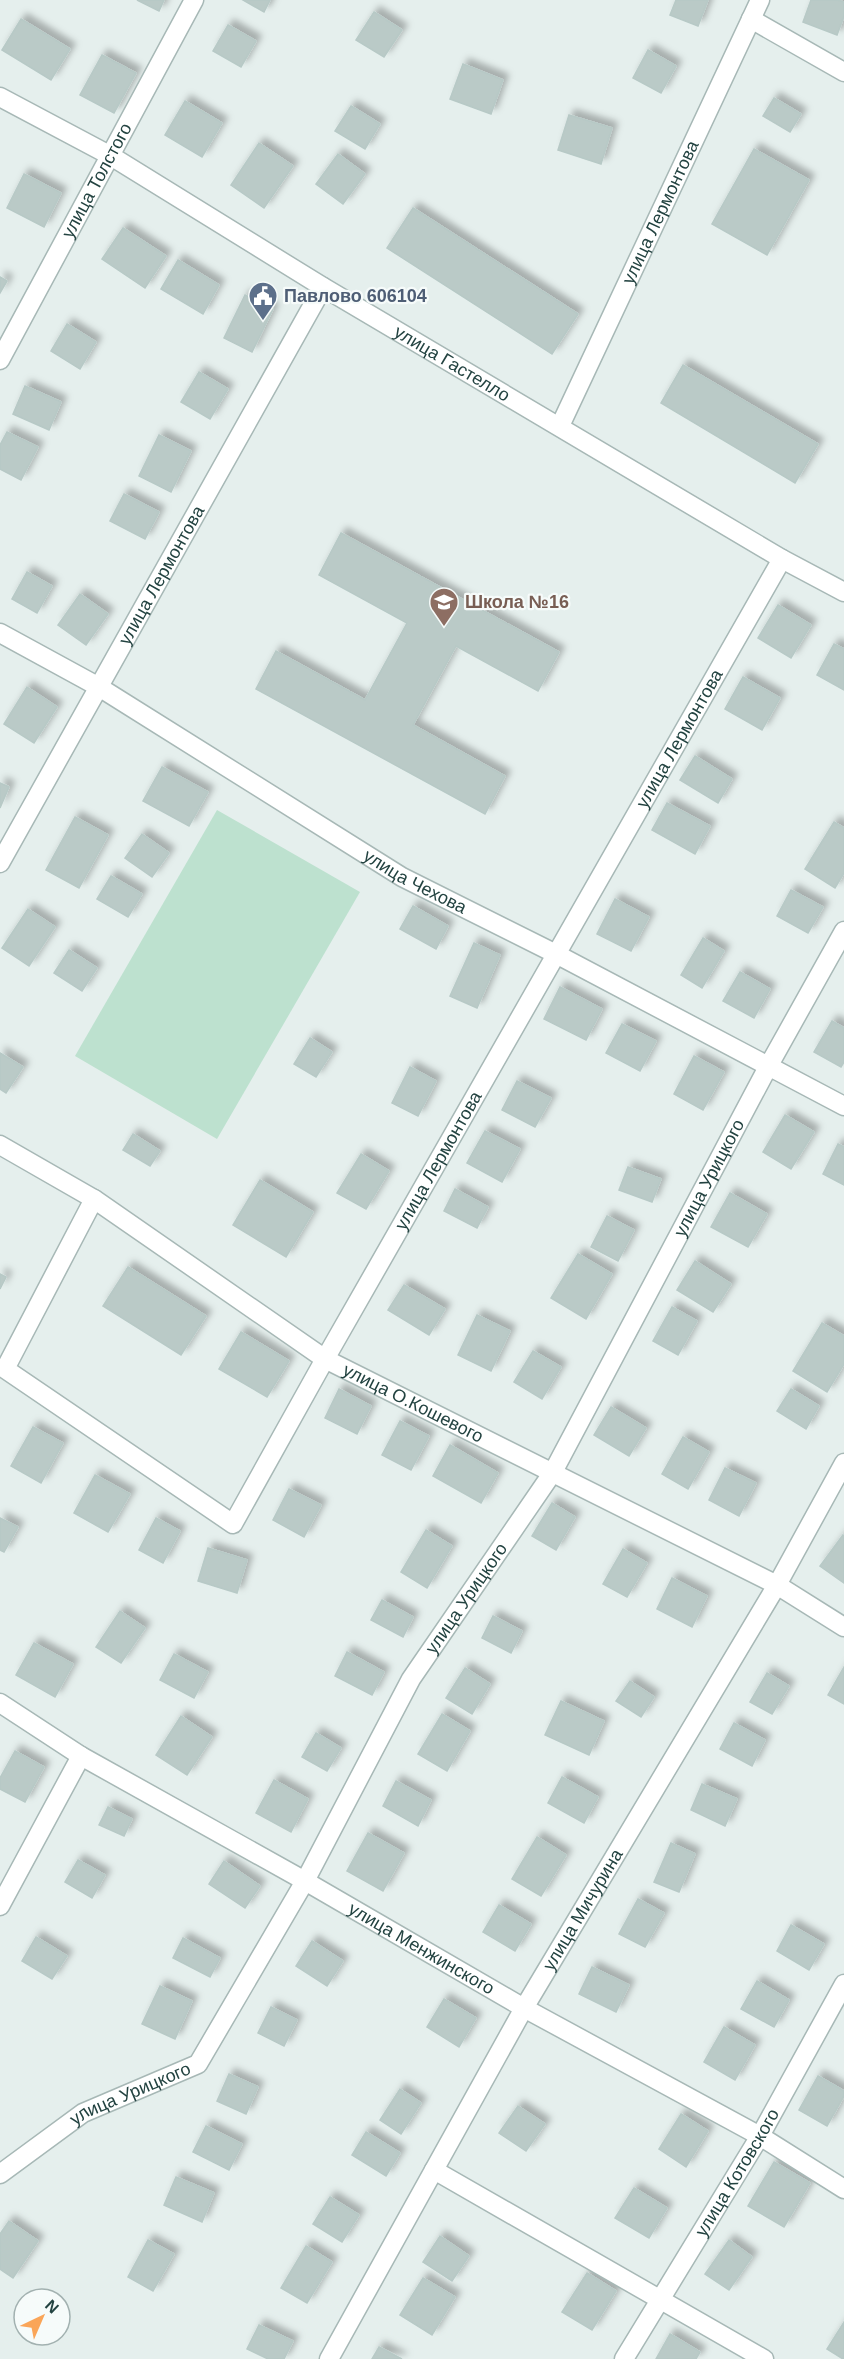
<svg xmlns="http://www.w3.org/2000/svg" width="844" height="2359" viewBox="0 0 844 2359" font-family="Helvetica,sans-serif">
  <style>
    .green { fill: #bde1cf }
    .building { fill: #bacac7; stroke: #b7c9c6; stroke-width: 1.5; filter: url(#shadow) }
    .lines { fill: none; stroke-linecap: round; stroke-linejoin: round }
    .street-casing { stroke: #a7b8b6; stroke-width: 21 }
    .street { stroke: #fff; stroke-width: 18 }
    .labels { text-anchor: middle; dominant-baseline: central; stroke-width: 4.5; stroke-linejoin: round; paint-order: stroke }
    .street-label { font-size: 18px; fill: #234341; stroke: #f6fbfa }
    .service-label { font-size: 18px; font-weight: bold; fill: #4e5e75; stroke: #f6fbfa; text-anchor: start }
    .education-label { font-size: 18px; font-weight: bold; fill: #785e54; stroke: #f6fbfa; text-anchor: start }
  </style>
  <defs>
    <filter id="shadow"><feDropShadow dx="5.5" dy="-5.5" stdDeviation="3" flood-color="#0004"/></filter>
  </defs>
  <rect width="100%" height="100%" fill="#e5efed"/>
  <polygon class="green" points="217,810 360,892 217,1139 75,1056"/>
  <g class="building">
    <polygon points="137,0 164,0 159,11"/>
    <polygon points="243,0 270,0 264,12"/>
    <polygon points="676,0 708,0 698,26 670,15"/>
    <polygon points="811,0 837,0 844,2 844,16 837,35 803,22"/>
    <polygon points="374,12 402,30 384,57 356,40"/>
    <polygon points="21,19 70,49 51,80 2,50"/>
    <polygon points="228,25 256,41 241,67 213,51"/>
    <polygon points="648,50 676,66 661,93 633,78"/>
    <polygon points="102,55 136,73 114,113 80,95"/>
    <polygon points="463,64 503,80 491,114 450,99"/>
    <polygon points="774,98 801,114 790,132 763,116"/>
    <polygon points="185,101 222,123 202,157 165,135"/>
    <polygon points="351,106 380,124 365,149 335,131"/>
    <polygon points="569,115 612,128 601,164 558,150"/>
    <polygon points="259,143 293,166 264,208 231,185"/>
    <polygon points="754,149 809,180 767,255 712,224"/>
    <polygon points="338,154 365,174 343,204 316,184"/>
    <polygon points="24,174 61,193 44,227 7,208"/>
    <polygon points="413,208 578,314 552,354 387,248"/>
    <polygon points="123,228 166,256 145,288 102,259"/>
    <polygon points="178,260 219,285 203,314 161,289"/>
    <polygon points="0,277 7,281 0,293"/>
    <polygon points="245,295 273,309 252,352 224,338"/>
    <polygon points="67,324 96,342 80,369 51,351"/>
    <polygon points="683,365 818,444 795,483 661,403"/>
    <polygon points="199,372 228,389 210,419 181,402"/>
    <polygon points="25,386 61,402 49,430 13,414"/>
    <polygon points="7,432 38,447 21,480 0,469 0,445"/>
    <polygon points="159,435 191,451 171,492 139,476"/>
    <polygon points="124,494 159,512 145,539 110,521"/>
    <polygon points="341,533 559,652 538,691 456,646 413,725 505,776 485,814 256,689 276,651 365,700 407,623 319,575"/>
    <polygon points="27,572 52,586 37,613 12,599"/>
    <polygon points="80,594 108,614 86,645 58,625"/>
    <polygon points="778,605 811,625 791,658 758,638"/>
    <polygon points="834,644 844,649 844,690 817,675"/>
    <polygon points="743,677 780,698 762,730 725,709"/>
    <polygon points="27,687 57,707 34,743 4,724"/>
    <polygon points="695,756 732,779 718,803 680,780"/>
    <polygon points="162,767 208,792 189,826 143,801"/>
    <polygon points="0,783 9,787 0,808"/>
    <polygon points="667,803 710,826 695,854 652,830"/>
    <polygon points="75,817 108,835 79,888 46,870"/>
    <polygon points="834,822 844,828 844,873 835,888 805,869"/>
    <polygon points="142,834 169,853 152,877 125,858"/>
    <polygon points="111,876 142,894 128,917 97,899"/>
    <polygon points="791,890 823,907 808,933 777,916"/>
    <polygon points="615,899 649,917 631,951 597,934"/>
    <polygon points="413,906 448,926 436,949 400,929"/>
    <polygon points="28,909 55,927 29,966 2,948"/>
    <polygon points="703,938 724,951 702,988 681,975"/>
    <polygon points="474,943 500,955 477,1008 450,996"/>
    <polygon points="69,950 97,968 82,991 54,973"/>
    <polygon points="740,972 770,989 754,1018 723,1001"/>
    <polygon points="560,987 602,1009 586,1040 544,1019"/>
    <polygon points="832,1021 844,1028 844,1062 841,1067 814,1052"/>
    <polygon points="622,1024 656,1041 640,1071 606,1053"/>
    <polygon points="310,1038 332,1052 316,1077 294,1064"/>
    <polygon points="0,1053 23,1067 6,1093 0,1089"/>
    <polygon points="694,1056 724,1072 703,1110 674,1094"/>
    <polygon points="410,1067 436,1081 418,1116 392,1103"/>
    <polygon points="517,1081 551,1098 535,1127 502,1110"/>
    <polygon points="785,1115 814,1132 791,1169 763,1152"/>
    <polygon points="485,1131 520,1149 502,1182 467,1163"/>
    <polygon points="133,1134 160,1151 150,1166 123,1150"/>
    <polygon points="838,1144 844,1147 844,1185 823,1174"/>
    <polygon points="361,1154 389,1171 366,1209 337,1193"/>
    <polygon points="628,1167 661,1179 652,1202 619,1190"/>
    <polygon points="260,1180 313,1212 286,1257 233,1225"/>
    <polygon points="455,1189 488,1207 477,1228 444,1211"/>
    <polygon points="730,1193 767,1214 748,1247 711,1227"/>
    <polygon points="607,1216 634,1230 618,1261 591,1247"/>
    <polygon points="578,1254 612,1274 586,1319 551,1298"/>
    <polygon points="695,1261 731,1284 713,1312 677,1290"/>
    <polygon points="128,1267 206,1316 181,1355 103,1306"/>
    <polygon points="0,1274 6,1277 0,1289"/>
    <polygon points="404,1285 445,1309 429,1335 388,1310"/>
    <polygon points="672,1307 697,1321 678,1355 653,1341"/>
    <polygon points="477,1315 510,1331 491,1371 458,1355"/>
    <polygon points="822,1323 844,1336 844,1364 827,1392 793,1371"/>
    <polygon points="241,1332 289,1361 267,1397 219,1369"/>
    <polygon points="533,1351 561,1367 542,1399 514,1382"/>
    <polygon points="339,1389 371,1406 357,1434 325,1418"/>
    <polygon points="791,1389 819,1406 806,1429 777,1411"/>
    <polygon points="611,1407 646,1428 629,1456 594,1435"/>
    <polygon points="400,1421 429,1436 411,1470 382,1455"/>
    <polygon points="33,1427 63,1443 41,1483 11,1466"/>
    <polygon points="683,1437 709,1452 688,1489 662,1474"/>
    <polygon points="450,1445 498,1473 481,1503 433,1476"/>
    <polygon points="725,1468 756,1483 739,1516 709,1500"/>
    <polygon points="95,1475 130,1494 108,1532 74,1513"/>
    <polygon points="289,1489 321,1505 304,1537 273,1520"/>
    <polygon points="552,1503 575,1517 556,1550 532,1536"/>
    <polygon points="0,1518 18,1527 4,1552 0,1550"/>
    <polygon points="156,1518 180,1531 163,1563 139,1550"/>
    <polygon points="426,1530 452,1546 427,1588 401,1572"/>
    <polygon points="843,1535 844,1536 844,1583 820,1566"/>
    <polygon points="208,1548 247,1560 237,1593 198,1581"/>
    <polygon points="623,1549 647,1563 627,1597 603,1584"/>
    <polygon points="672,1578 707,1596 692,1627 657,1609"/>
    <polygon points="382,1600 413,1617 403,1637 371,1620"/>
    <polygon points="120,1611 145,1628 121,1663 96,1647"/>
    <polygon points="493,1616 522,1631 511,1653 482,1638"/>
    <polygon points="34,1643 73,1664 55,1697 16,1675"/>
    <polygon points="347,1652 384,1672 372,1695 335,1676"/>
    <polygon points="174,1654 208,1672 194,1698 160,1680"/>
    <polygon points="844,1667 844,1704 828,1695"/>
    <polygon points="465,1668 490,1684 472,1714 446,1698"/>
    <polygon points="767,1673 789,1686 772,1714 750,1702"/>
    <polygon points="630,1681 654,1697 641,1717 616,1701"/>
    <polygon points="561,1701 604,1721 589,1755 545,1735"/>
    <polygon points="442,1714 470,1731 447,1771 418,1754"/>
    <polygon points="181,1716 212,1737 187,1775 156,1755"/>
    <polygon points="734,1723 765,1740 752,1766 720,1749"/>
    <polygon points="316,1733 341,1748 327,1771 302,1757"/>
    <polygon points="15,1751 44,1767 25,1802 0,1789 0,1778"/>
    <polygon points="562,1777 598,1797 584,1823 548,1803"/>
    <polygon points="274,1780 308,1799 291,1832 256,1813"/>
    <polygon points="396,1781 431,1800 418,1826 383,1806"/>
    <polygon points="702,1784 737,1799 725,1826 691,1810"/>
    <polygon points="108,1807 132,1819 124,1836 99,1825"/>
    <polygon points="368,1833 404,1853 383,1891 347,1871"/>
    <polygon points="537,1837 566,1855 541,1896 512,1879"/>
    <polygon points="671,1843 695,1854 679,1892 654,1882"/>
    <polygon points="78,1860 105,1875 92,1898 65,1882"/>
    <polygon points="224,1861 260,1886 245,1908 209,1884"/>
    <polygon points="638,1899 664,1913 645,1947 619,1934"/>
    <polygon points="499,1905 531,1924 515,1951 483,1932"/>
    <polygon points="791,1925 824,1944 809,1970 777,1951"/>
    <polygon points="36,1937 67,1956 52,1979 22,1961"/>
    <polygon points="183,1938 220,1958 210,1977 173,1958"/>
    <polygon points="312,1941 343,1961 327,1986 296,1966"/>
    <polygon points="592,1967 629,1985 616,2012 579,1994"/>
    <polygon points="757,1981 789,2000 774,2027 741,2009"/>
    <polygon points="160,1986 192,2001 175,2039 142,2024"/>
    <polygon points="444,1999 476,2018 459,2047 427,2027"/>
    <polygon points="271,2007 297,2020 284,2046 258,2033"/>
    <polygon points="724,2027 755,2045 735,2080 704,2062"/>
    <polygon points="229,2074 258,2087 246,2114 217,2101"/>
    <polygon points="818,2076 844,2091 844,2096 827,2126 799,2110"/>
    <polygon points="400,2089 421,2103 401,2134 380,2120"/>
    <polygon points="518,2106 545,2124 526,2151 499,2133"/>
    <polygon points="681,2114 708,2131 686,2167 659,2149"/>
    <polygon points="206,2126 242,2144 229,2170 193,2152"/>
    <polygon points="366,2132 400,2153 386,2176 352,2155"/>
    <polygon points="774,2162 810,2183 784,2227 748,2206"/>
    <polygon points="176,2177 214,2193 202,2222 164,2205"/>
    <polygon points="634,2188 667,2208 649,2238 615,2218"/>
    <polygon points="330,2197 359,2215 342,2242 313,2224"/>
    <polygon points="9,2221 38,2241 13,2278 0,2269 0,2234"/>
    <polygon points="440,2236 469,2256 452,2281 423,2262"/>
    <polygon points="148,2240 174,2254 153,2291 128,2277"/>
    <polygon points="729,2240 752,2257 729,2290 705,2274"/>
    <polygon points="306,2246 332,2262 307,2303 281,2288"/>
    <polygon points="587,2273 616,2291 592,2330 562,2312"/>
    <polygon points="423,2278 455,2297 432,2335 400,2315"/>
    <polygon points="844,2322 844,2359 843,2359 827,2349"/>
    <polygon points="259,2325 293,2341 284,2359 268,2359 247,2349"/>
    <polygon points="670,2334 700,2352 696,2359 656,2359"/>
    <polygon points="379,2347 402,2359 372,2359"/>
  </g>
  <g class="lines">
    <g class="street-casing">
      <g id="street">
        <polyline points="751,19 844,72"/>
        <path id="s1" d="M0,97L111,156L323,287L782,559L844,592"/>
        <path id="s2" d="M0,360L194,0"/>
        <path id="s3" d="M560,426L760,0"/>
        <path id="s4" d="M0,633L99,687L402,877L556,954L844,1106"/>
        <path id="s5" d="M0,863L323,287"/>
        <path id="s6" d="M0,1145L94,1199L325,1359L777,1585L844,1627"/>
        <path id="s7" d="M94,1199L5,1369L233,1524L325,1359L782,559"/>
        <path id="s8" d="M0,1703L81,1756L305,1881L524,2008L760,2136L844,2189"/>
        <polyline points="0,1906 81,1756"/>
        <polyline points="434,2170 764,2359"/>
        <path id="s9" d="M0,2174L83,2113L198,2064L305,1881L411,1679L553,1472L769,1065L844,931"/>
        <path id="s10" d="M329,2359L524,2008L777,1585L844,1463"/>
        <path id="s11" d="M624,2359L760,2136L844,1984"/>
      </g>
    </g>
    <use href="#street" class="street"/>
  </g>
  <defs>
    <g id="civic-pin" transform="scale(1.5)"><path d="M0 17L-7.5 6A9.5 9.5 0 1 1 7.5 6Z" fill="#5c6f8a" stroke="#f6fbfa"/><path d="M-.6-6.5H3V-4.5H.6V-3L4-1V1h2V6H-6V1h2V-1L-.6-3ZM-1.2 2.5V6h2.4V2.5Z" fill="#fff"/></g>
    <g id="school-pin" transform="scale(1.5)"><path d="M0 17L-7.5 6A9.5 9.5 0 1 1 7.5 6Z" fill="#8d6e63" stroke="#f6fbfa"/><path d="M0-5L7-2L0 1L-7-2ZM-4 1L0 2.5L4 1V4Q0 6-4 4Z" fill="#fff"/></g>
  </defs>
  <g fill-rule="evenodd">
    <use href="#civic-pin" x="263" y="296"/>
    <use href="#school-pin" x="444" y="602"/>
  </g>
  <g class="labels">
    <g class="street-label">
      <text stroke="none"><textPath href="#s2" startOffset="204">улица Толстого</textPath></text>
      <text stroke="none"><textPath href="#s3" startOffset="236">улица Лермонтова</textPath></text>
      <text stroke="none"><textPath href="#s1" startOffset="525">улица Гастелло</textPath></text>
      <text stroke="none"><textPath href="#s5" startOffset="330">улица Лермонтова</textPath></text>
      <text stroke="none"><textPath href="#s7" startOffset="1371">улица Лермонтова</textPath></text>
      <text stroke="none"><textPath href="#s4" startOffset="484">улица Чехова</textPath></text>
      <text stroke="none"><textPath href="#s7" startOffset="885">улица Лермонтова</textPath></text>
      <text stroke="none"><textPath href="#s9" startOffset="1252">улица Урицкого</textPath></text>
      <text stroke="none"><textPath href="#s6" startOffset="488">улица О.Кошевого</textPath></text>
      <text stroke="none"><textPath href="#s9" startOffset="766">улица Урицкого</textPath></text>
      <text stroke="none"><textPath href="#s10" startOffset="516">улица Мичурина</textPath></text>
      <text stroke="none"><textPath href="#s8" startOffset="488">улица Менжинского</textPath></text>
      <text stroke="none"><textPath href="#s9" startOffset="154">улица Урицкого</textPath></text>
      <text stroke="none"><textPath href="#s11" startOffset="218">улица Котовского</textPath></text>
    </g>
    <g class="service-label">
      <text x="284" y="296">Павлово 606104</text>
    </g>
    <g class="education-label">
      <text x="465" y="602">Школа №16</text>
    </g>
  </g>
  <g transform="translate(42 2317) rotate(44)"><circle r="28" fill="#f6fbfa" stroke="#a2b1b0" stroke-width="1.5"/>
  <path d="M0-4.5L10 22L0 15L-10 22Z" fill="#faa558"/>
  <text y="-9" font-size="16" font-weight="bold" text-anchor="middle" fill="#234341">N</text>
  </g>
</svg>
